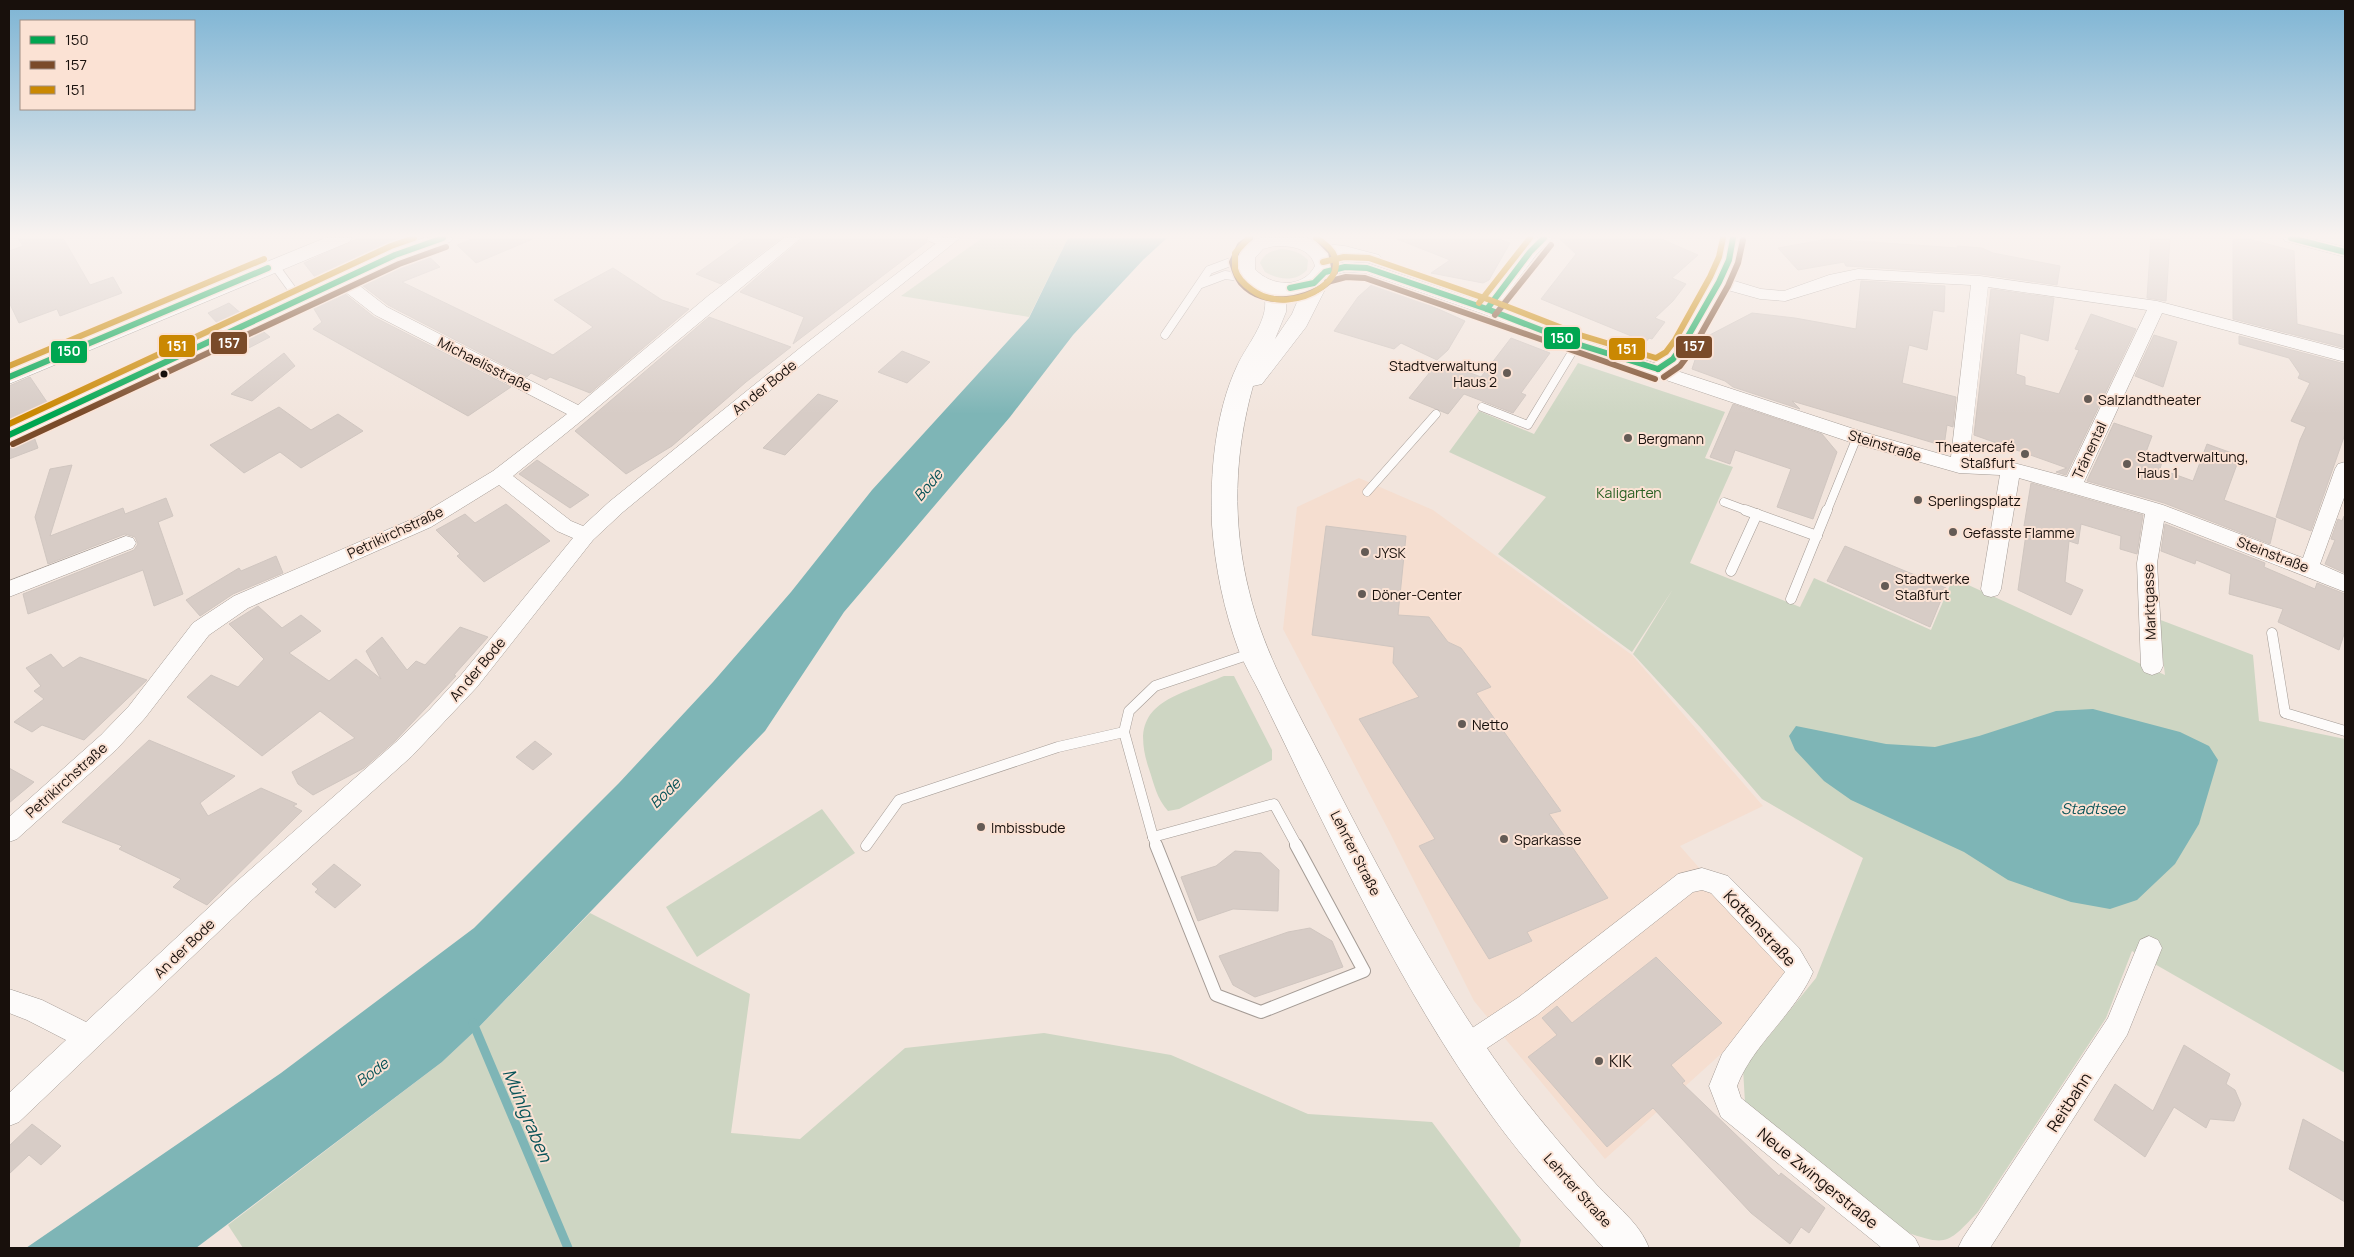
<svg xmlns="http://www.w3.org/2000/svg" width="2354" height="1257" viewBox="0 0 2354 1257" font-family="Manrope,sans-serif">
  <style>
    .built { fill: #f5ded0 }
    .green { fill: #ced6c3 }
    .water { fill: #7eb5b6 }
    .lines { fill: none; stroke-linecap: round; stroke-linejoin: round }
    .stream { stroke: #7eb5b6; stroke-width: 9 }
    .building { fill: #d7ccc6; stroke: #d0c6c0 }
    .lane-far2-casing { stroke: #a49b95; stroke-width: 9 }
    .lane-far1-casing { stroke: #a49b95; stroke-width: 11 }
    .lane-casing { stroke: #a49b95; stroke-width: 14 }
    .street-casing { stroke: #a49b95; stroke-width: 1 }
    .secondary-casing { stroke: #a49b95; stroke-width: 1 }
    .lane-far2 { stroke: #fdfbfa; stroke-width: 8 }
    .lane-far1 { stroke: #fdfbfa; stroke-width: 10 }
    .lane { stroke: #fdfbfa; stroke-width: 12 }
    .street { fill: #fdfbfa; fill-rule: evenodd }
    .secondary { fill: #fdfbfa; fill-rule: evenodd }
    .bus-1-casing { stroke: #fbe2d4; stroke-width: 9 }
    .bus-2-casing { stroke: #fbe2d4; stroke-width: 9 }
    .bus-3-casing { stroke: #fbe2d4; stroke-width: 9 }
    .bus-1 { stroke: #00a651; stroke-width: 6 }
    .bus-2 { stroke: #7a4b2a; stroke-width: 6 }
    .bus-3 { stroke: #ca8802; stroke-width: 6 }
    .poi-dot { fill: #645b55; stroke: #fbe2d4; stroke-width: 2 }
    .bus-dot { fill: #18100c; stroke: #fbe2d4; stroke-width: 2 }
    .labels { text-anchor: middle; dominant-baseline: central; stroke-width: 4; stroke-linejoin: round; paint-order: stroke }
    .street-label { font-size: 14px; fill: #18100c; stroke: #fbe2d4 }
    .poi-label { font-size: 14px; fill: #18100c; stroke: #fbe2d4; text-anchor: start }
    .park-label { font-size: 14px; fill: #296023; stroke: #fbe2d4 }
    .water-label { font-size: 15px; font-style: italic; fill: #095459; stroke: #fbe2d4 }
    .near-street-label { font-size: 16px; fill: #18100c; stroke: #fbe2d4 }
    .near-poi-label { font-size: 16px; fill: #18100c; stroke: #fbe2d4; text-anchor: start }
    .near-water-label { font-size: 18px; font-style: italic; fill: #095459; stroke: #fbe2d4 }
    .line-badge { stroke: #fbe2d4; stroke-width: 2 }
    .badge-label { font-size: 14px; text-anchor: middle; font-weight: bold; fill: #fff }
  </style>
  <rect width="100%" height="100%" fill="#f2e5dd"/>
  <polygon class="built" points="1359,478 1433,510 1632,655 1763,806 1680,846 1788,969 1744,1033 1605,1159 1474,1001 1389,831 1283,629 1297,507"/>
  <g class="green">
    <polygon points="982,238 1068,238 1029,317 901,296"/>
    <path d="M1281,249C1292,250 1300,252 1308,260L1307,270C1296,282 1279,280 1265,272L1260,263C1264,253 1272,251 1281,249Z"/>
    <path d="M1578,363L1725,412L1705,458L1733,467L1690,563L1800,607L1814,578L1931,630L1953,578L2165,675L2158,619L2253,655L2259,721L2345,739V1073L2132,951L2106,1018L1978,1212C1948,1243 1948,1247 1906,1232L1745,1103L1743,1068L1816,978L1863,858L1762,799L1701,728L1633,654L1673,589L1632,652L1498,554L1546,497L1449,452L1479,411L1534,434Z"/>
    <path d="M1224,676H1234L1272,750V760L1179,809L1168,811C1157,799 1154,784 1149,769C1126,702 1175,697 1224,676Z"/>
    <polygon points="822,809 855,853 697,957 666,907"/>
    <polygon points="590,913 750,994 731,1133 800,1139 905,1048 1044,1033 1171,1055 1308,1114 1432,1122 1521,1240 1519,1248 243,1248 228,1225 442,1062 476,1030"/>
  </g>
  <g class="water">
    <polygon points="1068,238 1167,238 1143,260 1073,335 1010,417 844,612 765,731 476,1030 442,1062 196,1248 26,1248 281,1073 474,928 619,783 713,682 791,592 872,490 1029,318"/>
    <polygon points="2093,709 2180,732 2209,746 2218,760 2199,824 2175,864 2137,900 2110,909 2071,902 2008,880 1964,852 1851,800 1824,781 1795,750 1789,736 1796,726 1886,744 1935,747 1979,736 2056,711"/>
  </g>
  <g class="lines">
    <polyline class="stream" points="473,1023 568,1248"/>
  </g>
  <g class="building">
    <polygon points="18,238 63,238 90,285 113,277 122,293 60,316 57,309 19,323 9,302 9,251 23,246"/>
    <polygon points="359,238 409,238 412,240 318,281 304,263"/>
    <polygon points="475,238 535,238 476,263 457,245"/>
    <polygon points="746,238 781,238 721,284 696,274"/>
    <polygon points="803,238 926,238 927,242 793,344 804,317 740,292"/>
    <polygon points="1559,238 1659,238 1698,255 1672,278 1686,284 1673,301 1655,318 1665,322 1652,339 1649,338 1646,342 1541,299 1576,254"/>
    <polygon points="2151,238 2170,238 2166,301 2147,298"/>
    <polygon points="2233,238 2245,238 2294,251 2297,324 2345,336 2345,348 2233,319"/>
    <polygon points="1397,239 1495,238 1510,243 1489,280 1483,283 1431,273 1450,260"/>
    <polygon points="1828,239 1958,248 1957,246 1982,248 1993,253 2060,266 2057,285 1980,274 1846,266 1844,262 1798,270 1778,248"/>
    <polygon points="425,253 440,267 402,282 553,355 593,327 554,300 613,268 662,300 689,309 590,393 550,377 546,380 531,373 527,377 388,305 358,282"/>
    <polygon points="1376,281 1465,321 1448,350 1437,360 1401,343 1394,349 1334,331 1358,297"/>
    <polygon points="1861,281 1945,286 1944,312 1933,310 1927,350 1909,345 1902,383 1956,397 1953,427 1947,425 1944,446 1792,401 1800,409 1733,387 1725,381 1692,369 1702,339 1752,313 1795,318 1856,329"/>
    <polygon points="1991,289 2054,298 2048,341 2020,333 2016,374 2025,377 2025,385 2059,394 2079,350 2075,349 2091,314 2136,329 2066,475 2056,472 2067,468 1974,435"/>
    <polygon points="340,290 374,317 511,387 468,416 313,329 322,322 311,304"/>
    <polygon points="229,303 243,315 220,326 208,313"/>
    <polygon points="709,317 791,347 746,382 672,446 626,474 575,431"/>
    <polygon points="259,328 270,337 241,352 232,341"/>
    <polygon points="2154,335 2177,342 2163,387 2135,376"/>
    <polygon points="2239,336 2345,364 2345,434 2311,531 2276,517 2300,440 2306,427 2291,421 2310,383 2298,378 2300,374 2289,358 2239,344"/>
    <polygon points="1511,338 1550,353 1521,393 1526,395 1513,413 1464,394 1448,414 1409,398 1439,361 1481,377"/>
    <polygon points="902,351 930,362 907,383 878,372"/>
    <polygon points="284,353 295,366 252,401 231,394"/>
    <polygon points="30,377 49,405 9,423 9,386"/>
    <polygon points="818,394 838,401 785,455 763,448"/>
    <polygon points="1733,404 1822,434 1837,452 1813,519 1777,507 1791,469 1735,450 1730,464 1710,457"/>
    <polygon points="279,407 311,430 338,414 363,431 301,468 280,452 244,473 210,445"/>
    <polygon points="2114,423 2152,436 2146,452 2163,458 2160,469 2193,481 2207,444 2240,456 2224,500 2276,519 2270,544 2164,503 2087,481"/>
    <polygon points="33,434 38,448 9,459 9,445"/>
    <polygon points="537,460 589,495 570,508 519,474"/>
    <polygon points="72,465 50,536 123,508 125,514 166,498 173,516 158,522 183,594 154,606 143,570 28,614 23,594 134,550 138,544 135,537 125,534 48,564 35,517 50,469"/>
    <polygon points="2031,483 2143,515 2137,554 2120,549 2121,536 2081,524 2078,544 2069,541 2065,582 2083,590 2071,615 2018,590 2027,527 2024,526"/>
    <polygon points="506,504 550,541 484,582 457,556 460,554 436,530 465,514 475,523"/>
    <polygon points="2344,516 2345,516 2345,573 2325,564 2335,540 2331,539 2338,519 2342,521"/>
    <polygon points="2165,524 2265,563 2264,567 2315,589 2317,583 2345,594 2345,631 2339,650 2278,622 2283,609 2229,594 2231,574 2196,560 2195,564 2161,551"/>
    <polygon points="1326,526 1406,536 1398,615 1429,617 1448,642 1461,648 1491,687 1476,693 1561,811 1549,814 1608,898 1527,932 1532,941 1489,959 1419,846 1435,839 1359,719 1419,697 1393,663 1394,647 1312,635"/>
    <polygon points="1845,546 1946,588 1930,627 1827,581"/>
    <polygon points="276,556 283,573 233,594 200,616 186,600 239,568 241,571"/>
    <polygon points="258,606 282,628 301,615 321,631 289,653 329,681 356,659 381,679 366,651 382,637 407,670 416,661 425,665 460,627 488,637 454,675 456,676 395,741 364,768 313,795 298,784 292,772 355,738 320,711 262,756 187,697 211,675 238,687 264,659 229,624"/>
    <polygon points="51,654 63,668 80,657 147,680 84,740 42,725 32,732 14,722 44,699 34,691 41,686 26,668"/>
    <polygon points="149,740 235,776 200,803 208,816 261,788 297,804 293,806 302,811 207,905 173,887 181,879 119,849 122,846 62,822"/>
    <polygon points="535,741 552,754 533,770 516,757"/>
    <polygon points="9,768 34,782 9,803"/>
    <polygon points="1235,851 1261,853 1279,870 1278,911 1233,909 1198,921 1181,877 1216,866"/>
    <polygon points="334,864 361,885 335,908 315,892 318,889 312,884"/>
    <polygon points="1310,928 1332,941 1343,967 1255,997 1233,985 1219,956 1288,932"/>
    <polygon points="1656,957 1722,1023 1671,1065 1685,1081 1682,1083 1779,1176 1781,1173 1825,1208 1809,1233 1801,1227 1790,1244 1751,1213 1653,1108 1607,1147 1528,1057 1557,1035 1542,1018 1557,1006 1572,1023"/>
    <polygon points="2184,1045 2230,1074 2226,1084 2235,1090 2241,1104 2234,1121 2210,1119 2206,1128 2174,1107 2145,1157 2094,1120 2115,1084 2153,1111"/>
    <polygon points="2303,1119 2345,1143 2345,1202 2289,1169"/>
    <polygon points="32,1124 61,1146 41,1165 29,1155 9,1174 9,1146"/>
  </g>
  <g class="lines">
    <g class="lane-far2-casing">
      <g id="lane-far2">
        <polyline points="932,238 946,243"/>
        <polyline points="275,266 299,299"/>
        <polyline points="1201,284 1225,275 1248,278"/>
        <polyline points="1165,335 1209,270 1244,257"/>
        <polyline points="1482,407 1528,425 1577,344"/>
        <polyline points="1367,492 1436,414"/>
        <polyline points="1724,502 1748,511"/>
        <polyline points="1827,511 1857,437"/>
      </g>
    </g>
    <g class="lane-far1-casing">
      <g id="lane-far1">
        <polyline points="1745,510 1817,536"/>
        <polyline points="1731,571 1757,514"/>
        <polyline points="1791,599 1827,510"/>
        <polyline points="2272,633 2285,713 2345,731"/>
        <polyline points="1153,837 1157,846"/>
        <polyline points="1153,837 1124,732 1129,711 1155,686 1253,653"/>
        <polyline points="1153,837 1274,804 1297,846"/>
        <polyline points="866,846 899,800 1058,747 1124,732"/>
      </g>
    </g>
    <g class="lane-casing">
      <polyline id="lane" points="1156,845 1216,995 1261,1012 1364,971 1296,845"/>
    </g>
    <g class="street-casing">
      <g id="street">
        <polygon points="784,238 801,238 586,417 513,476 571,521 583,526 609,502 800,348 943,238 960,238 812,356 623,512 593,540 477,687 412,756 253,899 19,1122 9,1126 9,1093 66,1040 27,1020 9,1013 9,989 42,1000 86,1022 235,883 396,742 430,709 461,675 573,538 557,531 499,485 431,527 248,608 209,635 145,718 117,749 17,839 9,842 9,817 101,735 129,706 193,623 234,596 417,517 493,471 567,414 375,315 335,284 333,280 335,276 347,276 387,307 578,405 708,296"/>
        <path d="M1535,238H1552L1536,255L1497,307L1583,340L1654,363L1667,355L1675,343L1711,282L1721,260L1725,238H1741L1737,260L1728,279L1761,289L1784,291L1829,275L1858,269L1980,276L2157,301L2345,350V362L2162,313L2084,482L2163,505L2303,558L2335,469L2338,464L2345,462V495L2320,564L2345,575V592L2164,521L2157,563L2163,666L2160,672L2152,675L2144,672L2141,666L2137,563L2145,514L2019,478L2001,589L1998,595L1991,597L1984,595L1981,589L2000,475L1959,473L1850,442L1571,348L1481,313L1365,273L1345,272L1325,277L1319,276L1317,272L1319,268L1345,262L1367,263L1483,302L1524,249ZM1858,279L1971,285L1951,457L1863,432L1671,369C1694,353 1710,313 1724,289L1760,299L1785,301ZM1988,287L2147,310L2067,477L2010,462L1969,460Z"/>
        <polygon points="2283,238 2308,238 2345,247 2345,257 2285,241"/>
        <polygon points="1314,243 1345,246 1379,255 1381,258 1379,261 1373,263 1345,256 1308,251 1306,248 1308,245"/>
        <polygon points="126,536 133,538 136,543 133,548 9,597 9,581"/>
        <path d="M1702,868L1728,876L1799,948L1813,972C1795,1014 1753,1044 1737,1086L1741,1098L1915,1238L1920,1248H1882L1721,1117L1709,1086L1722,1054L1785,972L1711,893L1702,890L1693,892L1537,1015L1475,1056L1466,1060L1457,1056L1453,1047L1457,1038L1519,997L1678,874Z"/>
        <polygon points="2149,936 2158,940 2162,948 2127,1035 1990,1248 1958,1248 1963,1238 2108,1018 2140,940"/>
      </g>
    </g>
    <g class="secondary-casing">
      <g id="secondary">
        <polygon points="325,238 352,238 349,242 9,384 9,368"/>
        <polygon points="424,238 453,238 450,242 402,259 9,443 9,425 388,251"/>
        <path d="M1260,238H1307C1322,242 1332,251 1337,266L1306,327L1262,384L1253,386C1234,454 1232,523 1249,591C1264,654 1297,710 1326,767C1384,880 1443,992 1520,1094C1544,1125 1570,1155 1596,1184C1614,1204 1640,1223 1649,1248H1604C1565,1206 1526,1163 1492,1116C1416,1011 1358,894 1301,778C1288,750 1274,722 1261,695C1254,681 1245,666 1239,651C1224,611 1215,567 1212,525C1210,473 1215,413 1237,366C1247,344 1273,316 1263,292C1243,286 1233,278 1233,257L1249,241ZM1275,246C1293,246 1310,248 1315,266C1303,289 1271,287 1255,269V258L1263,249ZM1300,295L1292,314L1275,339L1286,312V296Z"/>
      </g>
    </g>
    <use href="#lane-far2" class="lane-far2"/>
    <use href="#lane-far1" class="lane-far1"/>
    <use href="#lane" class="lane"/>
    <use href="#street" class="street"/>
    <use href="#secondary" class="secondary"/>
    <g class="bus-1-casing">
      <g id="bus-1">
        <polyline points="2291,238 2345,252"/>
        <polyline points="1325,272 1345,267 1367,268 1487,309 1577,344 1658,369"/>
        <polyline points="1290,288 1314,283 1323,274"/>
        <polyline points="1487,309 1530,252 1544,238"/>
        <polyline points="1658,369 1673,359 1683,345 1719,282 1729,260 1733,238"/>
        <polyline points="9,377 268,268"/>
        <polyline points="9,435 395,255 443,238"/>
      </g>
    </g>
    <g class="bus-2-casing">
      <g id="bus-2">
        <path d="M1250,238L1240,245L1232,262C1234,269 1236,277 1241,283C1264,309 1310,301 1332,279"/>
        <polyline points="1317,238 1331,252 1335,272"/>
        <polyline points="1327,282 1346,277 1365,278 1655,379"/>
        <polyline points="1495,315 1551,245"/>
        <polyline points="1664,377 1680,366 1692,350 1728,286 1738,263 1743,240"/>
        <polyline points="13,444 399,264 446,247"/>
      </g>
    </g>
    <g class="bus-3-casing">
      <g id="bus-3">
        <path d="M1249,238L1235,253C1235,258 1235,264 1235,269C1237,278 1245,285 1252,290C1294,321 1373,270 1316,238"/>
        <polyline points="1323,262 1344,257 1369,258 1490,300 1580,335 1656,358 1666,352 1675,340 1710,277 1719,257 1723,238"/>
        <polyline points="1479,303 1530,238"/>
        <polyline points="9,366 264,259"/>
        <polyline points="9,424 391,246 414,238"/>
      </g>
    </g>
    <use href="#bus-1" class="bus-1"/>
    <use href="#bus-2" class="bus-2"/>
    <use href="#bus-3" class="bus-3"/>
  </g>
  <linearGradient id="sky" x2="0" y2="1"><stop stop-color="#7db4d4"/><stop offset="0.57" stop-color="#f9f3f0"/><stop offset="1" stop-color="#f9f3f0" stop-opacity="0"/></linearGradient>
  <rect width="2354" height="414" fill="url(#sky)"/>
  <g class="poi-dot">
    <circle cx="1507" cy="373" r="5"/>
    <circle cx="2088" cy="399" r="5"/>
    <circle cx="1628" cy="438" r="5"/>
    <circle cx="2025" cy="454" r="5"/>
    <circle cx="2127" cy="464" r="5"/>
    <circle cx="1918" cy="500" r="5"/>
    <circle cx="1953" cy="532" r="5"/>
    <circle cx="1365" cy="552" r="5"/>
    <circle cx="1885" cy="586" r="5"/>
    <circle cx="1362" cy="594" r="5"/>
    <circle cx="1462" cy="724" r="5"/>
    <circle cx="981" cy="827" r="5"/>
    <circle cx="1504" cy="839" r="5"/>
    <circle cx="1599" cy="1061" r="5"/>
  </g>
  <circle class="bus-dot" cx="164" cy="374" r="4.5"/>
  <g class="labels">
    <g class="street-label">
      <text transform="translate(485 364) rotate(27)">Michaelisstraße</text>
      <text transform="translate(764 387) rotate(-39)">An der Bode</text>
      <text transform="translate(1885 445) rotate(17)">Steinstraße</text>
      <text transform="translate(2089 450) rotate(-65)">Tränental</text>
      <text transform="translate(395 532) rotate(-25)">Petrikirchstraße</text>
      <text transform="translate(2273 554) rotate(21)">Steinstraße</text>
      <text transform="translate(2149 602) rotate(-92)">Marktgasse</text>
      <text transform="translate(477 669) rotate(-50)">An der Bode</text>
      <text transform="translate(66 780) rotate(-42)">Petrikirchstraße</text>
      <text transform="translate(1356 853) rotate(63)">Lehrter Straße</text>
      <text transform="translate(184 948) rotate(-44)">An der Bode</text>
      <text transform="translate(1578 1190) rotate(48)">Lehrter Straße</text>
    </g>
    <g class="poi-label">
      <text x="1497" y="365" text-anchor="end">Stadtverwaltung<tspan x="1497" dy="16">Haus 2</tspan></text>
      <text x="2098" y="399">Salzlandtheater</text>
      <text x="1638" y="438">Bergmann</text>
      <text x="2015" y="446" text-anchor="end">Theatercafé<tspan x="2015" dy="16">Staßfurt</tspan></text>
      <text x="2137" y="456">Stadtverwaltung,<tspan x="2137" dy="16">Haus 1</tspan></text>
      <text x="1928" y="500">Sperlingsplatz</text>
      <text x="1963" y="532">Gefasste Flamme</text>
      <text x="1375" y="552">JYSK</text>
      <text x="1895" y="578">Stadtwerke<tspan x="1895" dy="16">Staßfurt</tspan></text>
      <text x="1372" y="594">Döner-Center</text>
      <text x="1472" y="724">Netto</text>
      <text x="991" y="827">Imbissbude</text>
      <text x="1514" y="839">Sparkasse</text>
    </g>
    <g class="park-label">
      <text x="1629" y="492">Kaligarten</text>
    </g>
    <g class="water-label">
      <text transform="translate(928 485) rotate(-50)">Bode</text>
      <text transform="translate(665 793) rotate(-44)">Bode</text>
      <text x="2093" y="808">Stadtsee</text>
      <text transform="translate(372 1072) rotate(-36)">Bode</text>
    </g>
    <g class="near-street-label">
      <text transform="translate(1760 928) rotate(47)">Kottenstraße</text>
      <text transform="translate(2069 1102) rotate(-57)">Reitbahn</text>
      <text transform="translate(1818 1178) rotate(39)">Neue Zwingerstraße</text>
    </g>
    <g class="near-poi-label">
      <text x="1609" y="1061">KIK</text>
    </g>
    <g class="near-water-label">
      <text transform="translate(528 1115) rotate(67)">Mühlgraben</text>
    </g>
  </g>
  <g class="line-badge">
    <rect x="1543" y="326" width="38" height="24" rx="5" fill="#00a651"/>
    <rect x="210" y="331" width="38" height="24" rx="5" fill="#7a4b2a"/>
    <rect x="158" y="334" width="38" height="24" rx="5" fill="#ca8802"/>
    <rect x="1675" y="335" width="38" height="24" rx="5" fill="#7a4b2a"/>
    <rect x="1608" y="337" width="38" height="24" rx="5" fill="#ca8802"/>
    <rect x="50" y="340" width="38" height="24" rx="5" fill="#00a651"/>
  </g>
  <g class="badge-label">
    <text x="1562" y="343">150</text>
    <text x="229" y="348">157</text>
    <text x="177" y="351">151</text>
    <text x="1694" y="351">157</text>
    <text x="1627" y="354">151</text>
    <text x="69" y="356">150</text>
  </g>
  <rect width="2354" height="1257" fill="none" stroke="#18100c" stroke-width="20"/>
  <rect x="20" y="20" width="175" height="90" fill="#fbe2d4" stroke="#a08e84"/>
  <rect x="30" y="36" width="25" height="8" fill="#00a651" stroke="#a08e84"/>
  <text x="65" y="45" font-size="15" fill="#18100c">150</text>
  <rect x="30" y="61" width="25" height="8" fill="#7a4b2a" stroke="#a08e84"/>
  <text x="65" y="70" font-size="15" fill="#18100c">157</text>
  <rect x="30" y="86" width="25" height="8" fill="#ca8802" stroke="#a08e84"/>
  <text x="65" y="95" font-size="15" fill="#18100c">151</text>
</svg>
